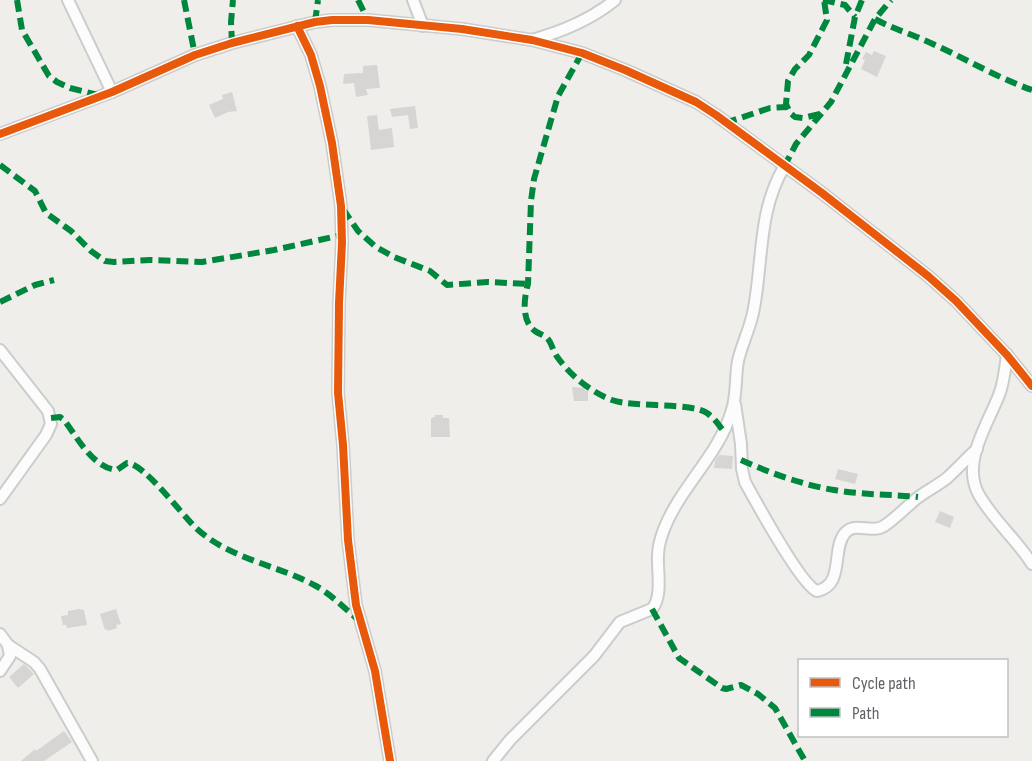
<svg xmlns="http://www.w3.org/2000/svg" width="1032" height="761" viewBox="0 0 1032 761" font-family="'Sofia Sans Condensed',sans-serif">
  <style>
    .building { fill: #d6d5d3 }
    .lines { fill: none; stroke-linecap: round; stroke-linejoin: round }
    .street-casing { stroke: #cbcccc; stroke-width: 14 }
    .street { stroke: #fdfcfc; stroke-width: 10 }
    .quiet { stroke: #00873e; stroke-width: 6; stroke-dasharray: 12 6; stroke-linecap: butt }
    .cycleway-casing { stroke: #fff; stroke-width: 11 }
    .cycleway { stroke: #e8590c; stroke-width: 8 }
  </style>
  <rect width="100%" height="100%" fill="#efeeea"/>
  <g class="building">
    <polygon points="874,51 886,56 877,77 861,69 865,60 862,59 866,52 872,55"/>
    <polygon points="377,65 380,88 366,89 368,95 356,97 354,83 343,84 344,74 363,73 363,66"/>
    <polygon points="232,92 237,111 228,112 215,118 209,105 223,99 222,95"/>
    <polygon points="415,106 418,128 410,129 408,115 392,117 390,109"/>
    <polygon points="377,115 379,130 392,128 394,147 371,150 367,116"/>
    <polygon points="572,387 585,388 585,391 588,391 588,401 574,401"/>
    <polygon points="435,415 443,415 443,418 449,418 450,437 431,437 431,418 435,417"/>
    <polygon points="719,455 733,456 732,469 714,468 715,461"/>
    <polygon points="838,469 858,474 855,484 835,479"/>
    <polygon points="940,511 954,517 950,528 935,522"/>
    <polygon points="79,609 84,610 87,625 67,628 66,625 63,625 61,616 68,615 68,611"/>
    <polygon points="116,609 121,624 116,625 117,628 108,631 107,629 105,630 100,614"/>
    <polygon points="24,664 34,674 18,688 9,677"/>
    <polygon points="64,731 72,742 44,761 21,761 35,749 36,751"/>
  </g>
  <g class="lines">
    <g class="street-casing">
      <g id="street">
        <polyline points="68,0 112,92"/>
        <polyline points="413,0 423,26"/>
        <polyline points="297,26 311,55 320,86 332,143 341,206 342,243 339,303 338,393 343,445 348,540 356,605 375,671 390,761"/>
        <path d="M532,40C563,31 590,20 615,0"/>
        <polyline points="0,134 112,92 195,55 232,43 315,22 332,20 368,20 462,29 532,40 582,53 625,70 696,102 716,115 822,193 928,276 956,301 1007,355 1032,386"/>
        <polyline points="0,350 48,411 51,424 46,435 0,499"/>
        <path d="M1007,355C1005,368 1004,383 999,395C987,426 961,463 979,495C994,521 1017,540 1032,564"/>
        <path d="M735,404L741,444L742,469L745,482C756,502 801,585 817,591C845,585 831,550 845,533C855,521 872,534 884,526C896,518 905,508 916,499C926,491 937,486 947,478C957,469 967,458 977,449"/>
        <polyline points="0,634 8,645 10,656 0,671"/>
        <polyline points="8,645 34,662 40,669 92,761"/>
        <path d="M493,761L510,740L594,656L620,622L652,609C663,596 657,571 658,555C658,547 661,537 664,529C681,486 719,455 732,410C737,394 735,377 738,361C742,343 751,327 754,308C763,260 758,211 784,167"/>
      </g>
    </g>
    <use href="#street" class="street"/>
    <g class="quiet">
      <polyline points="17,0 22,30 49,76 57,82 70,88 98,95"/>
      <polyline points="184,0 195,55"/>
      <polyline points="358,0 368,20"/>
      <polyline points="823,0 845,5 855,17"/>
      <path d="M875,19C895,30 915,35 935,45C968,60 998,78 1032,90"/>
      <polyline points="315,22 318,0"/>
      <polyline points="232,43 231,22 233,0"/>
      <path d="M582,53L558,96L534,179L531,201L528,284C524,298 521,321 535,331C539,334 544,335 547,338C552,343 553,352 558,358C571,376 591,392 612,400C636,408 690,402 707,413C714,418 718,424 723,430"/>
      <polyline points="846,64 855,17 862,0"/>
      <polyline points="820,114 803,118 795,117 790,113 786,104 788,81 795,69 809,55 827,20 824,0"/>
      <polyline points="725,123 770,108 787,107"/>
      <polyline points="0,165 35,191 46,213 71,231 91,251 105,261 114,262 150,260 202,262 274,250 342,235"/>
      <polyline points="784,167 796,144 831,102 875,19 891,0"/>
      <polyline points="343,209 358,231 376,247 394,257 430,271 447,285 488,282 528,284"/>
      <polyline points="0,302 35,285 54,280"/>
      <path d="M51,418L60,417L64,420C77,437 93,468 117,470L127,463C144,463 183,516 196,528C229,559 278,565 316,586C332,595 345,609 359,620"/>
      <path d="M741,460C770,473 803,485 834,490C862,495 890,494 918,497"/>
      <polyline points="652,609 679,658 722,688 726,689 741,685 758,694 775,708 805,761"/>
    </g>
    <g class="cycleway-casing">
      <g id="cycleway">
        <polyline points="297,26 311,55 320,86 332,143 341,206 342,243 339,303 338,393 343,445 348,540 356,605 375,671 390,761"/>
        <polyline points="0,134 112,92 195,55 232,43 315,22 332,20 368,20 462,29 532,40 582,53 625,70 696,102 716,115 822,193 928,276 956,301 1007,355 1032,386"/>
      </g>
    </g>
    <use href="#cycleway" class="cycleway"/>
  </g>
  <rect x="798" y="659" width="210" height="78" fill="#ffffff" stroke="#bfc1c3" stroke-width="1.5"/>
  <rect x="810" y="678" width="30" height="9" fill="#e8590c" stroke="#bfc1c3" stroke-width="1.5"/>
  <text x="852" y="689" font-size="18" fill="#5f6368">Cycle path</text>
  <rect x="810" y="708" width="30" height="9" fill="#00873e" stroke="#bfc1c3" stroke-width="1.5"/>
  <text x="852" y="719" font-size="18" fill="#5f6368">Path</text>
</svg>
